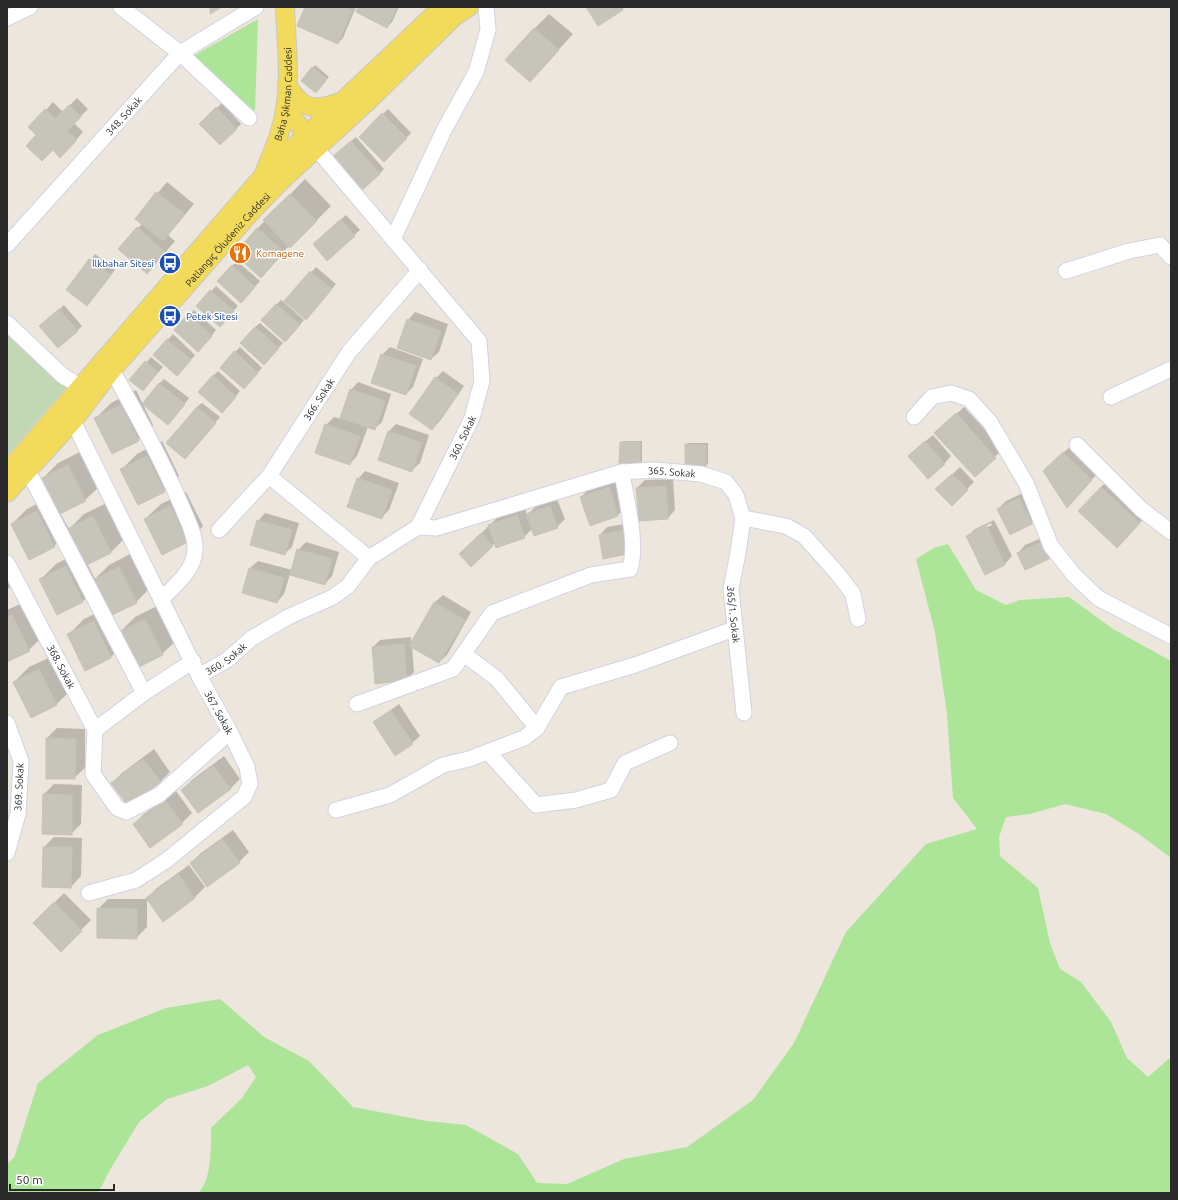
<svg xmlns="http://www.w3.org/2000/svg" width="1178" height="1200" viewBox="0 0 1178 1200" font-family="Ubuntu,sans-serif">
  <style>
    .green { fill: #ace498 }
    .cemetery { fill: #c2d7b3 }
    .shadow { fill: #0003; fill-rule: evenodd }
    .building { fill: #c7c4ba; stroke: #c8c3b6 }
    .lines { fill: none; stroke-linecap: round; stroke-linejoin: round }
    .minor-casing { stroke: #d1d3e3; stroke-width: 17 }
    .major-casing { stroke: #c8c8c8; stroke-width: 20 }
    .minor { stroke: #fff; stroke-width: 15 }
    .major { stroke: #f2da5b; stroke-width: 18 }
    .labels { text-anchor: middle; dominant-baseline: central; stroke-width: 3; stroke-linejoin: round; paint-order: stroke }
    .street-label { font-size: 10px; fill: #2a2a2a; stroke: #fff }
    .food-label { font-size: 10px; fill: #c56008; stroke: #fff; text-anchor: start }
    .transit-label { font-size: 10px; fill: #164399; stroke: #fff; text-anchor: end }
  </style>
  <rect width="100%" height="100%" fill="#ece6dc"/>
  <g class="green">
    <polygon points="258,19 255,111 188,59"/>
    <path d="M948,544L976,590L1006,605L1020,600L1069,597L1113,629L1171,661V858L1139,834L1106,814L1065,804L1030,814L1006,817L999,837L1000,856L1038,888L1050,943L1060,969L1081,982L1111,1022L1127,1058L1148,1077L1171,1057V1193H198C212,1181 211,1145 211,1128L242,1098L256,1077L248,1065L208,1086L167,1099L139,1122L111,1168L98,1193H7V1164L14,1158L38,1083L98,1035L166,1008L220,999L264,1037L309,1061L353,1107L427,1121L466,1125L518,1154L537,1183L567,1184L624,1159L687,1147L753,1100L794,1043L846,932L926,844L977,829L953,798L947,714L935,632L916,559L934,548Z"/>
  </g>
  <polygon class="cemetery" points="7,333 67,387 7,456"/>
  <g class="shadow">
    <polygon points="306,7 356,7 343,38 338,43"/>
    <polygon points="359,7 399,7 392,22 387,27"/>
    <polygon points="549,14 573,34 530,81 534,29"/>
    <polygon points="315,65 329,77 318,89 303,80"/>
    <polygon points="77,98 88,109 74,123 83,132 68,149 37,135 46,110 53,102 63,112"/>
    <polygon points="222,103 241,124 220,144 200,124"/>
    <polygon points="388,109 411,133 384,160 360,137"/>
    <polygon points="356,137 384,169 379,174 337,153"/>
    <polygon points="305,179 331,206 290,247 289,246 261,276 257,229"/>
    <polygon points="167,182 194,204 168,235 175,241 157,262 138,228 142,224 136,219"/>
    <polygon points="346,215 360,230 327,259 319,239"/>
    <polygon points="95,254 115,270 87,305 67,289"/>
    <polygon points="237,261 260,281 246,297 232,266"/>
    <polygon points="316,267 336,284 311,314 286,301 285,303 304,320 290,336 276,305 281,300 285,303"/>
    <polygon points="216,286 238,306 224,321 197,306"/>
    <polygon points="64,305 82,326 77,331 45,322"/>
    <polygon points="194,310 216,330 203,346 175,330"/>
    <polygon points="415,312 448,324 439,352 431,359 408,320"/>
    <polygon points="260,323 283,343 269,358 255,327"/>
    <polygon points="173,334 195,355 182,370 154,355"/>
    <polygon points="240,347 262,368 248,383 235,352"/>
    <polygon points="390,347 423,359 413,387 406,394 382,355"/>
    <polygon points="151,357 163,367 147,385 131,380"/>
    <polygon points="218,371 240,391 227,407 213,376"/>
    <polygon points="443,371 464,386 440,421 432,429 436,378"/>
    <polygon points="164,379 189,398 173,419 159,384"/>
    <polygon points="358,382 391,394 382,422 374,429 368,427 357,456 350,464 326,425 334,417 341,419 351,390"/>
    <polygon points="136,390 153,425 138,440 96,418 111,403"/>
    <polygon points="202,403 220,417 190,453 197,407"/>
    <polygon points="964,407 1003,449 975,476 943,426"/>
    <polygon points="396,424 429,435 420,463 412,470 379,459 389,431"/>
    <polygon points="933,435 951,456 944,464 917,448"/>
    <polygon points="162,441 179,476 164,491 122,469 137,454"/>
    <polygon points="623,441 642,441 642,461 640,464 621,443"/>
    <polygon points="688,443 708,443 708,464 705,466 686,445"/>
    <polygon points="1072,445 1099,472 1074,499 1052,463"/>
    <polygon points="84,450 101,485 85,500 60,513 69,529 84,514 109,502 126,537 111,552 87,563 95,579 109,565 134,552 151,587 136,602 112,614 121,631 135,617 161,604 178,639 162,654 125,642 111,657 85,669 68,635 84,619 107,608 97,587 83,601 58,614 41,579 56,564 79,552 69,531 54,546 12,524 27,509 52,496 43,478 58,463"/>
    <polygon points="960,467 974,482 952,504 937,489"/>
    <polygon points="365,471 399,483 389,510 381,518 358,479"/>
    <polygon points="673,479 675,510 668,518 637,488 645,480"/>
    <polygon points="616,480 625,508 618,515 590,525 581,497 589,489"/>
    <polygon points="1109,480 1147,515 1125,539 1101,487"/>
    <polygon points="1027,491 1039,516 1031,524 998,509 1006,501"/>
    <polygon points="186,492 203,526 188,542 145,519 161,504"/>
    <polygon points="557,499 565,519 557,527 532,529 524,537 495,543 471,566 470,544 497,518 525,508 527,515 535,507"/>
    <polygon points="265,513 299,523 292,547 284,554 258,521"/>
    <path d="M994,520L1012,556L1005,564L985,573L968,536L975,529ZM991,523L992,525L975,533V531Z"/>
    <polygon points="630,523 634,546 600,535 607,527"/>
    <polygon points="1049,535 1056,550 1048,558 1018,553 1025,545"/>
    <polygon points="306,542 339,552 332,576 325,584 290,574 284,594 277,602 243,592 250,568 258,561 292,570 298,550"/>
    <polygon points="7,563 16,581 7,590"/>
    <polygon points="443,595 471,612 447,655 439,662 412,646 414,672 407,679 373,647 380,640 411,637 411,643 435,602"/>
    <polygon points="27,601 44,635 29,650 7,661 7,610"/>
    <polygon points="55,655 72,689 56,705 14,682 29,667"/>
    <polygon points="399,704 420,736 412,743 374,722"/>
    <polygon points="57,728 85,729 85,768 74,778 47,738"/>
    <polygon points="154,749 170,772 160,782 112,783 122,773"/>
    <polygon points="224,756 240,779 230,789 182,790 192,780"/>
    <polygon points="54,784 82,785 81,824 71,834 44,794"/>
    <polygon points="176,791 192,813 182,823 134,824 144,814"/>
    <polygon points="233,830 249,852 239,862 191,863 201,853"/>
    <polygon points="54,837 82,838 81,876 71,887 44,847"/>
    <polygon points="189,865 205,887 195,897 163,920 147,898 157,888"/>
    <polygon points="64,893 91,920 61,950 34,923"/>
    <polygon points="108,899 147,899 147,927 136,938 98,909"/>
  </g>
  <g class="building">
    <polygon points="210,7 222,7 210,14"/>
    <polygon points="305,7 345,7 352,10 338,44 297,26"/>
    <polygon points="358,7 397,7 387,28 356,12"/>
    <polygon points="586,7 622,7 623,10 598,26"/>
    <polygon points="534,28 559,50 530,82 505,60"/>
    <polygon points="312,67 327,79 316,93 301,81"/>
    <polygon points="69,105 81,117 67,131 77,140 60,158 53,150 42,161 26,146 36,135 28,127 45,109 55,119"/>
    <polygon points="216,107 237,129 220,145 199,124"/>
    <polygon points="382,113 407,138 384,162 359,137"/>
    <polygon points="351,141 380,174 360,192 331,158"/>
    <polygon points="156,192 185,214 163,241 135,219"/>
    <polygon points="290,194 317,221 290,248 263,220"/>
    <polygon points="341,219 355,236 327,261 313,244"/>
    <polygon points="137,227 165,252 147,274 118,249"/>
    <polygon points="257,228 284,252 261,278 234,254"/>
    <polygon points="89,259 111,275 87,306 66,290"/>
    <polygon points="232,265 255,287 241,303 217,281"/>
    <polygon points="310,271 332,289 306,320 284,301"/>
    <polygon points="210,290 234,311 220,327 196,306"/>
    <polygon points="276,304 300,325 285,342 261,320"/>
    <polygon points="59,309 78,331 58,348 39,326"/>
    <polygon points="188,314 212,336 198,352 174,330"/>
    <polygon points="407,319 441,331 431,360 397,348"/>
    <polygon points="255,327 279,348 264,365 240,343"/>
    <polygon points="167,339 191,360 177,376 153,355"/>
    <polygon points="234,351 258,373 244,389 220,368"/>
    <polygon points="381,354 416,366 406,395 371,383"/>
    <polygon points="145,361 158,372 143,391 129,380"/>
    <polygon points="213,375 236,397 222,413 198,392"/>
    <polygon points="435,377 458,394 432,430 409,414"/>
    <polygon points="159,383 185,404 168,425 142,404"/>
    <polygon points="350,389 385,401 375,430 340,418"/>
    <polygon points="121,405 139,441 112,454 94,418"/>
    <polygon points="197,407 216,423 185,459 166,443"/>
    <polygon points="956,413 996,458 975,477 934,433"/>
    <polygon points="325,424 360,436 350,465 315,453"/>
    <polygon points="388,431 422,443 412,472 378,460"/>
    <polygon points="925,441 945,464 928,479 908,456"/>
    <polygon points="620,442 640,442 640,465 619,464"/>
    <polygon points="685,444 706,445 706,467 685,466"/>
    <polygon points="1063,452 1092,480 1067,508 1043,471"/>
    <polygon points="147,456 165,492 138,505 120,469"/>
    <polygon points="68,465 86,501 60,514 42,478"/>
    <polygon points="952,474 968,490 952,506 935,489"/>
    <polygon points="357,478 392,490 382,519 347,507"/>
    <polygon points="666,486 668,519 639,521 636,488"/>
    <polygon points="609,487 618,516 590,526 580,497"/>
    <polygon points="1101,487 1140,523 1117,548 1078,511"/>
    <polygon points="1019,498 1032,524 1010,535 997,509"/>
    <polygon points="170,506 188,542 162,555 144,519"/>
    <polygon points="550,506 558,528 534,536 526,514"/>
    <polygon points="37,511 55,547 29,560 11,524"/>
    <polygon points="517,515 525,538 496,548 488,525"/>
    <polygon points="93,516 111,553 85,566 67,529"/>
    <polygon points="257,520 292,530 285,555 250,545"/>
    <polygon points="987,526 1005,565 985,575 966,536"/>
    <polygon points="623,530 627,554 603,559 599,535"/>
    <polygon points="481,533 493,546 471,567 459,554"/>
    <polygon points="1041,542 1049,559 1025,570 1017,553"/>
    <polygon points="297,549 332,559 325,585 290,575"/>
    <polygon points="66,566 83,602 57,615 39,579"/>
    <polygon points="119,567 137,603 110,616 93,580"/>
    <polygon points="249,568 284,578 277,603 242,593"/>
    <polygon points="434,602 465,620 439,663 409,646"/>
    <polygon points="12,615 30,651 7,662 7,617"/>
    <polygon points="145,619 163,655 137,668 119,632"/>
    <polygon points="94,621 111,658 85,671 67,634"/>
    <polygon points="404,644 407,680 375,684 372,647"/>
    <polygon points="39,669 57,705 31,718 13,682"/>
    <polygon points="391,710 413,744 395,756 373,722"/>
    <polygon points="46,738 76,739 75,779 46,779"/>
    <polygon points="143,759 161,782 128,806 111,783"/>
    <polygon points="213,766 231,789 198,813 181,790"/>
    <polygon points="43,794 72,795 72,835 42,834"/>
    <polygon points="165,800 183,824 150,848 133,824"/>
    <polygon points="222,839 240,863 207,887 190,863"/>
    <polygon points="43,847 72,847 71,888 42,887"/>
    <polygon points="178,874 195,898 163,922 146,898"/>
    <polygon points="54,902 82,931 61,952 33,923"/>
    <polygon points="97,908 137,909 137,939 97,938"/>
  </g>
  <g class="lines">
    <g class="minor-casing">
      <g id="minor">
        <polyline points="121,7 180,53 249,118"/>
        <polyline points="7,18 30,7"/>
        <polyline points="393,239 444,130 476,72 488,30 486,7"/>
        <path id="s1" d="M7,245L180,53L256,7"/>
        <polyline points="1066,271 1129,251 1160,245 1171,257"/>
        <polyline points="7,323 63,376 80,386"/>
        <path d="M112,370C137,415 162,460 182,507C187,519 195,534 195,547C196,569 175,586 161,599"/>
        <polyline points="1111,397 1171,369"/>
        <polyline points="914,417 932,397 951,393 969,399 990,422 1026,483 1051,546 1074,575 1098,598 1171,636"/>
        <path id="s2" d="M73,421L199,676L230,732L247,767L250,784L244,797L167,860L136,880L89,893"/>
        <polyline points="1077,445 1141,509 1171,532"/>
        <polyline points="28,471 144,693"/>
        <polyline points="269,476 369,558"/>
        <polyline points="743,518 786,526 804,536 838,574 853,594 858,619"/>
        <path id="s3" d="M418,527L436,528L622,472L655,470L701,474L726,482L736,495L743,518L738,553L731,589L744,713"/>
        <path id="s4" d="M219,530L269,476L349,352L420,270"/>
        <path id="s5" d="M7,563L95,730L93,774L117,808L126,812L159,795L230,732"/>
        <polyline points="464,654 497,679 537,728"/>
        <path id="s6" d="M199,676L227,660L252,638L288,617L333,597L348,586L369,558L418,527L472,418L482,381L479,341L316,148"/>
        <path d="M357,704L453,669L492,613L591,575L630,569C638,542 626,501 622,472"/>
        <polyline points="7,723 21,761 18,814 7,853"/>
        <polyline points="95,730 144,693 193,661"/>
        <polyline points="488,752 536,805 576,800 611,790 625,763 670,743"/>
        <polyline points="336,810 390,795 443,765 469,759 524,738 537,728 561,687 635,665 734,629"/>
      </g>
    </g>
    <g class="major-casing">
      <g id="major">
        <path d="M287,84C301,110 315,112 342,101"/>
        <polyline points="286,108 314,146"/>
        <path id="s7" d="M265,171C273,151 282,131 285,109C291,77 286,40 285,7"/>
        <polyline points="7,472 262,177 442,7"/>
        <path id="s8" d="M7,493L73,421L112,370L251,212L284,178L367,102L455,16L469,7"/>
      </g>
    </g>
    <use href="#minor" class="minor"/>
    <use href="#major" class="major"/>
  </g>
  <defs>
    <g id="restaurant-disc" transform="scale(1.15)"><circle r="9.5" fill="#e8710a" stroke="#fff"/><path d="M-5-6h1v4h1v-4h1v4h1v-4h1v5L-1.5 .5V6h-2V.5L-5-1ZM5-6V6H3V1.5H1.5Q1.5-4 5-6Z" fill="#fff"/></g>
    <g id="bus-disc" transform="scale(1.15)"><circle r="9.5" fill="#1a4fb4" stroke="#fff"/><path d="M-5-6H5V4H4V6H2V4H-2V6H-4V4H-5ZM-3.5-4V0h7V-4ZM-3.5 1.2v1.5H-2V1.2ZM2 1.2v1.5H3.5V1.2Z" fill="#fff"/></g>
  </defs>
  <g fill-rule="evenodd">
    <use href="#restaurant-disc" x="240" y="253"/>
    <use href="#bus-disc" x="170" y="263"/>
    <use href="#bus-disc" x="170" y="316"/>
  </g>
  <g class="labels">
    <g class="street-label">
      <text stroke="none"><textPath href="#s7" startOffset="80">Baha Şıkman Caddesi</textPath></text>
      <text stroke="none"><textPath href="#s1" startOffset="174">348. Sokak</textPath></text>
      <text stroke="none"><textPath href="#s8" startOffset="336">Patlangıç Öludeniz Caddesi</textPath></text>
      <text stroke="none"><textPath href="#s4" startOffset="165">366. Sokak</textPath></text>
      <text stroke="none"><textPath href="#s6" startOffset="368">360. Sokak</textPath></text>
      <text stroke="none"><textPath href="#s3" startOffset="262">365. Sokak</textPath></text>
      <text stroke="none"><textPath href="#s3" startOffset="456">365/1. Sokak</textPath></text>
      <text stroke="none"><textPath href="#s6" startOffset="32">360. Sokak</textPath></text>
      <text stroke="none"><textPath href="#s5" startOffset="117">368. Sokak</textPath></text>
      <text stroke="none"><textPath href="#s2" startOffset="326">367. Sokak</textPath></text>
      <text transform="translate(19 787) rotate(-87)">369. Sokak</text>
    </g>
    <g class="food-label">
      <text x="256" y="253">Komagene</text>
    </g>
    <g class="transit-label">
      <text x="154" y="263">İlkbahar Sitesi</text>
      <text x="186" y="316" text-anchor="start">Petek Sitesi</text>
    </g>
  </g>
  <rect width="1178" height="1200" fill="none" stroke="#2a2a2a" stroke-width="16"/>
  <path d="M10 1184v6h104v-6" fill="none" stroke="#2a2a2a" stroke-width="2"/>
  <text x="16" y="1184" font-size="12" fill="#2a2a2a" stroke="#ffffff" stroke-width="3" paint-order="stroke">50 m</text>
</svg>
